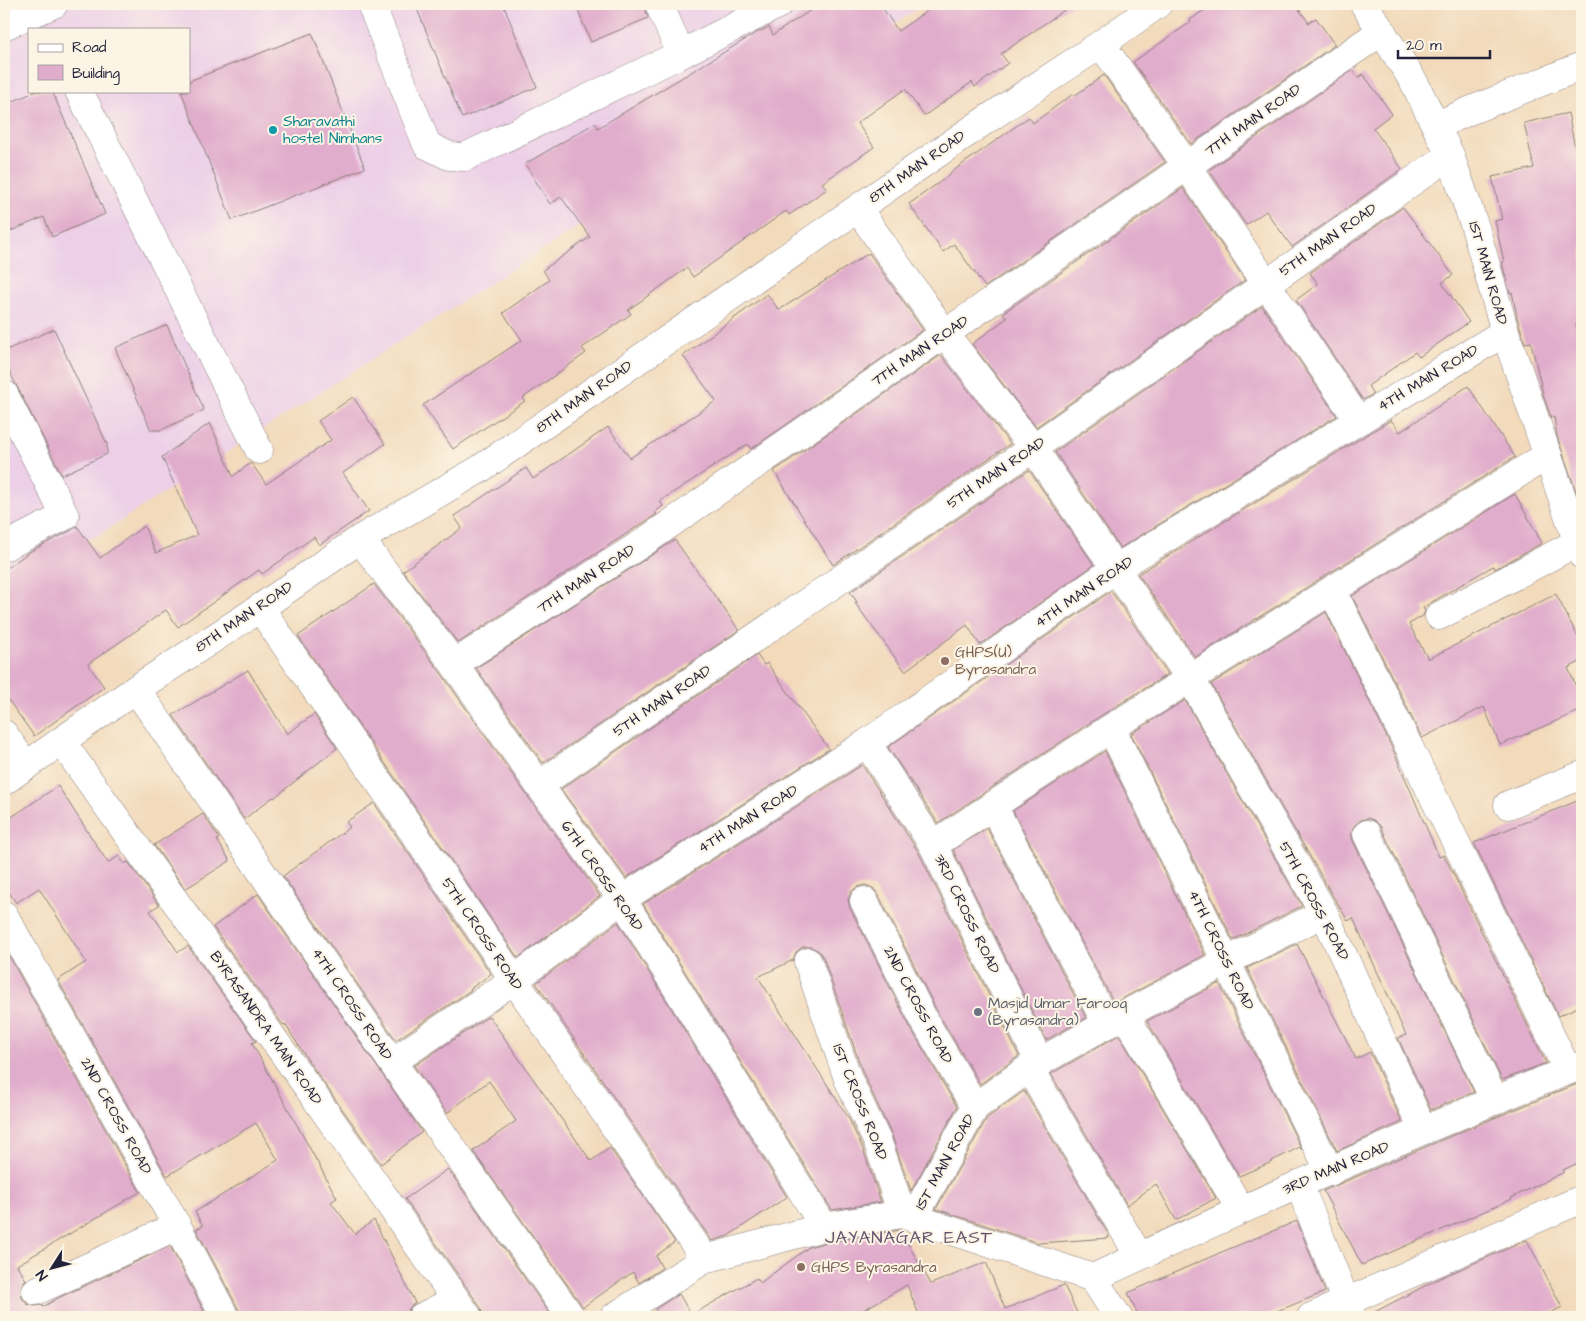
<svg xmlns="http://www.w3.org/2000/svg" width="1586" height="1321" viewBox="0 0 1586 1321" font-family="'Architects Daughter',sans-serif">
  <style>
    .built { fill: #edd0e8; fill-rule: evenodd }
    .building { fill: #e1adcc }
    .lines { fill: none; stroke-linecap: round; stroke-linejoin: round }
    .minor-casing { stroke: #8a7e7b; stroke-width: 29 }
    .minor { stroke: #fff; stroke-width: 28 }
    .culture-dot { fill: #0f9aa8; stroke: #fcf5e5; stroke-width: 2 }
    .education-dot { fill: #8d6e63; stroke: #fcf5e5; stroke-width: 2 }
    .worship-dot { fill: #6b7280; stroke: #fcf5e5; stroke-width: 2 }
    .labels { text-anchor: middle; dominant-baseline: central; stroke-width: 4; stroke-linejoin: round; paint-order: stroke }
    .street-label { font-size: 15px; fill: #22223b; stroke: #fcf5e5 }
    .culture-label { font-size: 15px; fill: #0d838f; stroke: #fcf5e5; text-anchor: start }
    .education-label { font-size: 15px; fill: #785e54; stroke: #fcf5e5; text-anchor: start }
    .worship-label { font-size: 15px; fill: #5b616d; stroke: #fcf5e5; text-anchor: start }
    .quarter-label { font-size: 18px; letter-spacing: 1px; fill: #65536e; stroke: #fcf5e5 }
  </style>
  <rect width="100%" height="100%" fill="#fcf5e5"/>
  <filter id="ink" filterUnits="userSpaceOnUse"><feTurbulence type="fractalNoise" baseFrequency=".02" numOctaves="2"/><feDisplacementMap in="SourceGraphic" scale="10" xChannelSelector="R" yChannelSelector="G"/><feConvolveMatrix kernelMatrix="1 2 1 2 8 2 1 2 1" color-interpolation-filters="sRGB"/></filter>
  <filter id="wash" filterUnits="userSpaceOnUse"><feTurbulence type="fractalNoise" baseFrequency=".0096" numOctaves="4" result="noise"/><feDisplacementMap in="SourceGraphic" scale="20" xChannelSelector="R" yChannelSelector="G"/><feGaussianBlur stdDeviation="1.12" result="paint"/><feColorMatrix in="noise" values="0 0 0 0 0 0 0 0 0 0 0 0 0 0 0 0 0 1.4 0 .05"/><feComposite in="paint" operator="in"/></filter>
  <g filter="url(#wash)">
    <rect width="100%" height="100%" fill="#f2dabb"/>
    <path class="built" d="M4,4H925L95,537L4,568ZM29,29H189V91H29Z"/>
    <g id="blocks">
      <g class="building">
        <polygon points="415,4 503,4 537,87 462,118"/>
        <polygon points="575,4 644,4 648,18 591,42"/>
        <polygon points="820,4 880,4 898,31 937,4 1073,4 1001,54 1008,63 975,87 972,82 924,116 905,89 857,123 874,147 822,183 827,189 789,215 786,211 693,277 687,268 628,310 631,314 582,348 586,353 523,398 525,401 453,449 423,405 522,340 503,313 549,280 543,270 590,237 561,197 550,204 525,164 595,123 598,128 756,33 769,27 773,35"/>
        <polygon points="1213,4 1295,4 1309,23 1316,18 1335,45 1191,144 1133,62 1191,22 1190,20"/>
        <polygon points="312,33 365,168 232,220 181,91 189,91 189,81"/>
        <polygon points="1353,70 1358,78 1363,74 1392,114 1373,128 1402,169 1292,247 1266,211 1246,225 1209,170"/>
        <polygon points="1104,75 1165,162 985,287 954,244 943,252 909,204 951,174 950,173 1029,117 1033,123 1073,94 1074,96"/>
        <polygon points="37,91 52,91 105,214 52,237 44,217 4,234 4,105"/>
        <polygon points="1568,113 1582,183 1582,322 1576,324 1582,355 1582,499 1579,500 1557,436 1554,417 1551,418 1543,394 1531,342 1525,343 1517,317 1512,292 1510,293 1502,263 1504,262 1495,221 1502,219 1492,177 1534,168 1524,123"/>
        <polygon points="1183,188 1245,280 1036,427 972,344 1007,318 1003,313"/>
        <polygon points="1403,207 1453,275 1442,283 1469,322 1419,357 1415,352 1368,386 1373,394 1363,400 1296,300 1318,284 1310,273"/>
        <polygon points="869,253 923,330 751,449 748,444 660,501 663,506 655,512 657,514 458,643 403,571 462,528 454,516 526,468 533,479 608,427 630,458 716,401 683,356 767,294 779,310"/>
        <polygon points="1262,306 1337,416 1120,548 1055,452"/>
        <polygon points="167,325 204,410 161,430 151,430 115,348"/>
        <polygon points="54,329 107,444 107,454 62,475 4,361 4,351"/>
        <polygon points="941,355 1010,444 833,565 774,471"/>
        <polygon points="1468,386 1515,457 1195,657 1138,574 1391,420 1400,432"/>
        <polygon points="353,397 385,444 343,473 369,511 319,545 314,537 262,574 259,570 178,627 166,610 88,664 104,687 34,736 4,694 4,570 29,552 72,530 77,526 100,558 144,526 156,553 197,535 162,457 210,423 233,476 251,463 266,484 331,440 318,421"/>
        <polygon points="1029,470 1094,565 980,645 967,625 905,671 855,603 857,602 850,592"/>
        <polygon points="1515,494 1542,543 1495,569 1493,566 1432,602 1423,608 1425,611 1423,616 1409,624 1428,659 1556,594 1582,645 1582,661 1568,668 1582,700 1582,710 1500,745 1484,707 1422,738 1352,596"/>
        <polygon points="675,540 739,630 543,763 476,668"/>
        <polygon points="374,584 441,673 526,794 600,896 518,958 298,636"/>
        <polygon points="1111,591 1168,674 1102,715 938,823 888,747"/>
        <polygon points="1326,612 1394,752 1439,857 1444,855 1546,1063 1502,1080 1381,827 1375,821 1368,818 1361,820 1354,826 1351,833 1353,841 1474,1092 1431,1110 1398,1038 1406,1035 1353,918 1348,921 1331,893 1211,684"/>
        <polygon points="757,655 764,665 767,663 829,749 626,878 561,789"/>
        <polygon points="248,670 287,734 314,714 337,748 274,798 273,797 244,819 173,715"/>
        <polygon points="1185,700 1302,906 1233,940 1131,734"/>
        <polygon points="1105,751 1205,955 1114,1003 1013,811"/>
        <polygon points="862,765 919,853 1019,1056 980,1084 938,1013 878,894 873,888 865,885 857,887 851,892 848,900 850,908 910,1027 957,1107 911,1191 892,1136 863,1073 823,957 819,951 811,947 803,947 796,952 793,960 758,977 848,1117 863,1149 881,1202 832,1210 643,904"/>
        <polygon points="58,786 108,863 119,856 124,864 128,862 159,905 150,911 178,952 188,946 256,1041 252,1043 337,1198 331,1202 355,1234 374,1220 415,1303 409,1308 408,1312 396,1317 241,1317 239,1310 196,1229 203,1226 195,1212 278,1160 256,1123 167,1176 58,980 86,962 39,888 16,903 4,885 4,822"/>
        <polygon points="1582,799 1582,1005 1558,1016 1474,843"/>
        <polygon points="374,803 491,974 470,989 471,990 396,1040 283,876 350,827 346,822"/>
        <polygon points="203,814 219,838 217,840 230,861 185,889 154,845"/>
        <polygon points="987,828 1086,1018 1046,1040 953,850"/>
        <polygon points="258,894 422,1132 381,1164 309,1062 285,1024 283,1025 213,927"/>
        <polygon points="618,922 787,1197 728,1236 712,1241 536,983"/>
        <polygon points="1297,944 1356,1059 1370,1052 1402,1122 1337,1151 1247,968"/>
        <polygon points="4,947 140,1192 17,1265 26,1280 23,1282 21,1289 22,1298 27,1304 34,1306 42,1305 43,1307 58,1298 170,1246 207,1317 4,1317"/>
        <polygon points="1219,983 1302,1150 1300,1147 1272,1161 1272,1162 1239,1176 1147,1021"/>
        <polygon points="489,1016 591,1161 610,1148 675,1242 656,1256 662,1268 639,1283 633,1272 583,1307 473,1151 516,1121 489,1081 447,1113 414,1066"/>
        <polygon points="1119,1035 1216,1198 1176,1220 1156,1184 1127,1205 1051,1074"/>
        <polygon points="1582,1082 1582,1161 1563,1170 1564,1172 1511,1198 1512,1199 1362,1265 1323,1191 1465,1130"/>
        <polygon points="1024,1091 1108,1234 1109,1238 1039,1243 936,1209 987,1118"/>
        <polygon points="448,1169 550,1314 545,1317 483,1317 481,1308 405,1199"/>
        <polygon points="1297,1221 1325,1292 1262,1317 1139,1317 1128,1293 1224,1251"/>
        <polygon points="900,1230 931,1284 986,1262 1005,1309 1064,1285 1079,1317 920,1317 907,1285 851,1317 660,1317 655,1309 679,1294 691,1315 757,1278 760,1283 809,1247 827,1242"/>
        <polygon points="1527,1240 1562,1307 1542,1317 1367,1317 1367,1316 1438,1279"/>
      </g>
    </g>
  </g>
  <g filter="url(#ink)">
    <use href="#blocks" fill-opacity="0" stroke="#8a7e7b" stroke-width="1"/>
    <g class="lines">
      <g class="minor-casing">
        <g id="minor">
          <polyline points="371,4 427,145 449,156 465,157 681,54 779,4"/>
          <polyline points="659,4 681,54"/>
          <polyline points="1364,4 1414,82 1450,155 1476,230 1505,332 1582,555"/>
          <polyline points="4,26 54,4"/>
          <polyline points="1101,44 1187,166 1358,420"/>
          <polyline points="79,91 259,450"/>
          <polyline points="1436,126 1469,111 1582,66"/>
          <polyline points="858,209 945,334 1033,448 1190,678 1324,913 1423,1130"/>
          <polyline points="4,394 65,516 4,547"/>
          <polyline points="360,539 454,664 539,785 622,899 824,1227"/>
          <polyline points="1332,590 1568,1071"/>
          <polyline points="260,608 705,1259"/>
          <polyline points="1439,616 1578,542"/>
          <polyline points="454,664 641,544 1382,31"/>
          <polyline points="136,689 392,1062 571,1317"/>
          <polyline points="1111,728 1330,1172"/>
          <polyline points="4,734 26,766"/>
          <polyline points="61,741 314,1096 468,1317"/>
          <polyline points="867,743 933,845 1040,1063"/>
          <polyline points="4,781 136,689 260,608 360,539 480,469 980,124 1101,44 1158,4"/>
          <polyline points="539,785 1033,448 1450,155"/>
          <polyline points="1508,805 1582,775"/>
          <polyline points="993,806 1107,1024"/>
          <polyline points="1367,834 1495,1101"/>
          <polyline points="933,845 1111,728 1548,455"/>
          <polyline points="864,901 924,1020 975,1107"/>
          <polyline points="4,915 177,1226 225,1317"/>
          <polyline points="808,962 848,1079 878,1143 902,1214"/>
          <polyline points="1125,1015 1241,1210"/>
          <polyline points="392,1062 514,980 622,899 867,743 1115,569 1505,332"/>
          <polyline points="1029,1068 1139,1256"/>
          <polyline points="1299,1184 1352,1317"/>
          <polyline points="914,1217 975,1107 1029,1068 1107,1024 1237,956 1324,913"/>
          <path d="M1093,1278C1254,1203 1417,1131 1582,1065"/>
          <polyline points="1093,1278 1118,1317"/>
          <polyline points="36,1291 177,1226"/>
          <polyline points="422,1317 455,1300"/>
          <polyline points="614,1317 705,1259 824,1227 902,1214 1093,1278"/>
          <polyline points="1311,1317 1582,1199"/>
        </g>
      </g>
      <use href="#minor" class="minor"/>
    </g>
  </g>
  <circle class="culture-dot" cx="273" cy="130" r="5"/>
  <g class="education-dot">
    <circle cx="945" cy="661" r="5"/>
    <circle cx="801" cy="1267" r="5"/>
  </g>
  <circle class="worship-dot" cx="978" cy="1012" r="5"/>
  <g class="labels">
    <g class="street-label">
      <text transform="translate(1253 120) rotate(-35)">7TH MAIN ROAD</text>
      <text transform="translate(917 167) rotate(-35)">8TH MAIN ROAD</text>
      <text transform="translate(1328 240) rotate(-35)">5TH MAIN ROAD</text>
      <text transform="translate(1488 273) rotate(74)">1ST MAIN ROAD</text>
      <text transform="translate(920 351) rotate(-34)">7TH MAIN ROAD</text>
      <text transform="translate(1428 378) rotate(-31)">4TH MAIN ROAD</text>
      <text transform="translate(584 397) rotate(-35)">8TH MAIN ROAD</text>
      <text transform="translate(996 473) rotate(-34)">5TH MAIN ROAD</text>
      <text transform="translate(586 579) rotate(-33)">7TH MAIN ROAD</text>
      <text transform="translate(1084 592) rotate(-34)">4TH MAIN ROAD</text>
      <text transform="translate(244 617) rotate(-34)">8TH MAIN ROAD</text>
      <text transform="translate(662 701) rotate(-34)">5TH MAIN ROAD</text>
      <text transform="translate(748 819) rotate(-32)">4TH MAIN ROAD</text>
      <text transform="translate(602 876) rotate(55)">6TH CROSS ROAD</text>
      <text transform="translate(1314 901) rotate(62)">5TH CROSS ROAD</text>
      <text transform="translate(967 914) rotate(64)">3RD CROSS ROAD</text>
      <text transform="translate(482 934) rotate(56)">5TH CROSS ROAD</text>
      <text transform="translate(1221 950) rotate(64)">4TH CROSS ROAD</text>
      <text transform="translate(352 1004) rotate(56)">4TH CROSS ROAD</text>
      <text transform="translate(918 1005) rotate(62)">2ND CROSS ROAD</text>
      <text transform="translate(266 1028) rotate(55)">BYRASANDRA MAIN ROAD</text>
      <text transform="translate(860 1102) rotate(68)">1ST CROSS ROAD</text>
      <text transform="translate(116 1116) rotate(61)">2ND CROSS ROAD</text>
      <text transform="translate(945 1162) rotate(-61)">1ST MAIN ROAD</text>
      <text transform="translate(1336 1168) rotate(-23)">3RD MAIN ROAD</text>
    </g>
    <g class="culture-label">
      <text x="283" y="121">Sharavathi<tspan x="283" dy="17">hostel Nimhans</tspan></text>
    </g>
    <g class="education-label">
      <text x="955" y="652">GHPS(U)<tspan x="955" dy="17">Byrasandra</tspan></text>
      <text x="811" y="1267">GHPS Byrasandra</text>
    </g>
    <g class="worship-label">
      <text x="988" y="1003">Masjid Umar Farooq<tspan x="988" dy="17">(Byrasandra)</tspan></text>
    </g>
    <g class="quarter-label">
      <text x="909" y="1237">JAYANAGAR EAST</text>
    </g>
  </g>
  <rect width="1586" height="1321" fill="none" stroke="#fcf5e5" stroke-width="20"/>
  <rect x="28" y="28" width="162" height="65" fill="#fcf5e5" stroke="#a5a1a1"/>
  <rect x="38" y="44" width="25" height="8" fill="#ffffff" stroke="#a5a1a1"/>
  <text x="72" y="52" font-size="15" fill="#22223b">Road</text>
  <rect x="38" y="65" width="25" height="15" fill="#e1adcc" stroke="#a5a1a1"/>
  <text x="72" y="78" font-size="15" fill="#22223b">Building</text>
  <g transform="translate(52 1268) rotate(234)" stroke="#fcf5e5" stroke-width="4" paint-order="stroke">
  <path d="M0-4L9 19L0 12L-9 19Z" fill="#22223b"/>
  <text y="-8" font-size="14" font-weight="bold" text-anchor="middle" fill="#22223b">N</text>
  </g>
  <path d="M1398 50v8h92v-8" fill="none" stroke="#22223b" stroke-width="2.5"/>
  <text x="1406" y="50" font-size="15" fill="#22223b" stroke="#fcf5e5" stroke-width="4" paint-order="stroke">20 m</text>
</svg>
